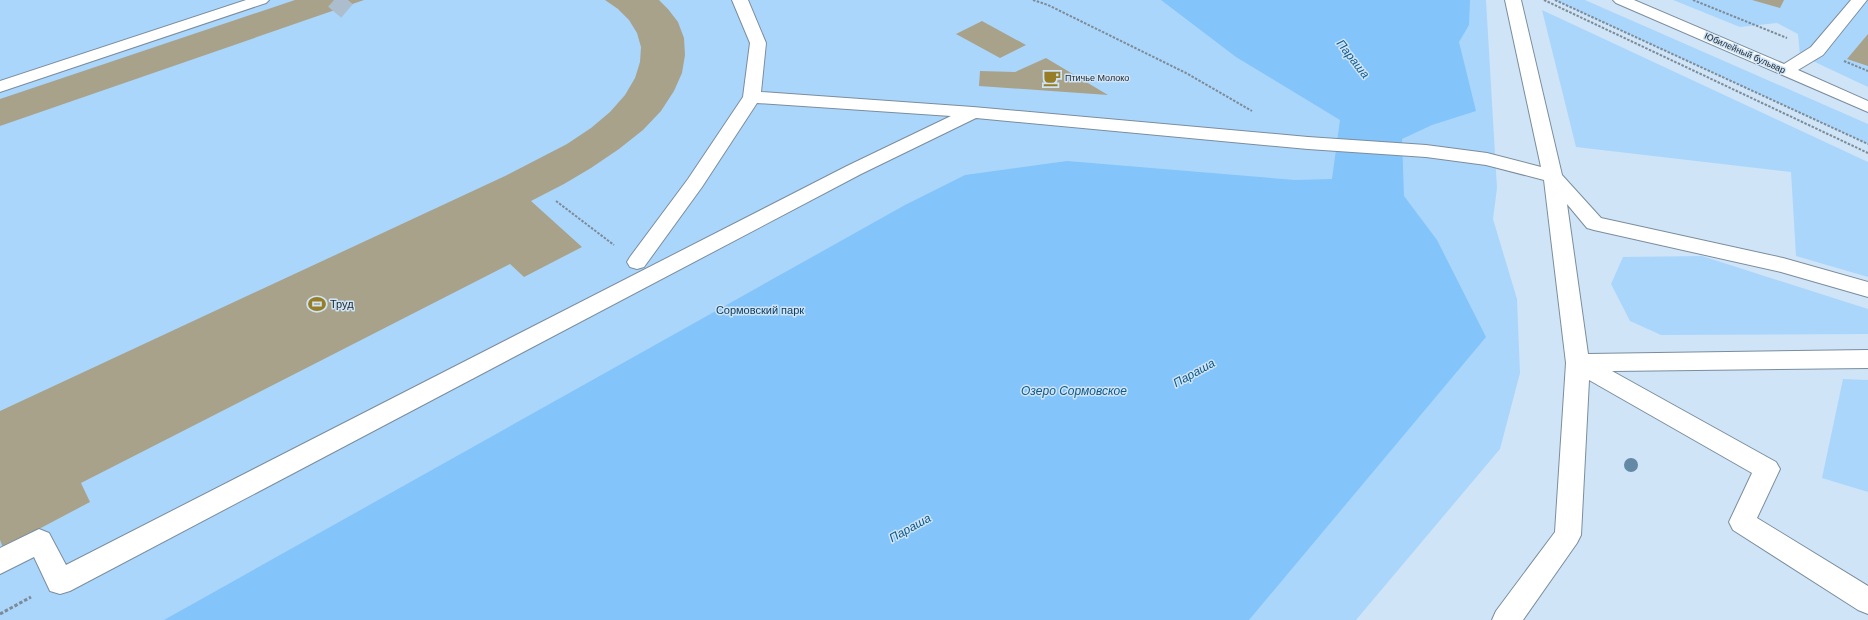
<svg xmlns="http://www.w3.org/2000/svg" width="1868" height="620" viewBox="0 0 1868 620" font-family="Arial,sans-serif">
  <style>
    .green { fill: #abd6fb }
    .water { fill: #83c4fa }
    .building { fill: #a9a28b }
    .lines { fill: none; stroke-linecap: round; stroke-linejoin: round }
    .minor-tunnel { stroke: #acbece; stroke-width: 18; stroke-dasharray: 18 9; stroke-linecap: butt }
    .minor-casing { stroke: #7a8d9e; stroke-width: 2 }
    .path-far1 { stroke: #7c8b97; stroke-width: 2; stroke-dasharray: 2.5 1.5; stroke-linecap: butt }
    .path { stroke: #7c8b97; stroke-width: 3; stroke-dasharray: 3.5 2; stroke-linecap: butt }
    .minor { fill: #fff; fill-rule: evenodd }
    .tree { fill: #6389a4 }
    .labels { text-anchor: middle; dominant-baseline: central; stroke-width: 3; stroke-linejoin: round; paint-order: stroke }
    .far-street-label { font-size: 9px; fill: #1e262d; stroke: #cfe4f6 }
    .far-poi-label { font-size: 9px; fill: #1e262d; stroke: #cfe4f6; text-anchor: start }
    .poi-label { font-size: 11px; fill: #1e262d; stroke: #cfe4f6; text-anchor: start }
    .park-label { font-size: 11px; fill: #0b3e60; stroke: #cfe4f6 }
    .water-label { font-size: 12px; font-style: italic; fill: #0d598a; stroke: #cfe4f6 }
  </style>
  <rect width="100%" height="100%" fill="#cfe4f6"/>
  <g class="green">
    <polygon points="0,0 1486,0 1497,188 1493,219 1517,299 1520,373 1500,449 1356,620 0,620"/>
    <polygon points="1555,0 1585,0 1868,124 1868,144"/>
    <polygon points="1673,0 1868,0 1868,87 1800,55 1798,34 1777,23 1740,27"/>
    <polygon points="1542,10 1868,162 1868,277 1796,256 1791,172 1576,147"/>
    <polygon points="1702,256 1868,309 1868,334 1661,335 1630,321 1611,284 1623,257"/>
    <polygon points="1843,379 1868,380 1868,492 1822,478"/>
  </g>
  <polygon class="water" points="1161,0 1470,0 1469,25 1459,42 1476,111 1432,125 1402,139 1404,196 1437,240 1486,337 1249,620 164,620 905,205 965,175 1067,161 1295,180 1332,179 1340,120 1236,57"/>
  <g class="building">
    <polygon points="295,0 364,0 0,126 0,99"/>
    <polygon points="605,0 659,0 668,9 678,22 684,38 685,55 682,73 674,91 661,111 643,130 619,149 591,168 564,184 531,201 582,247 524,277 510,264 81,483 90,502 3,548 0,540 0,411 505,176 567,144 591,128 610,112 625,95 635,78 640,62 641,47 637,33 629,20 618,9"/>
    <polygon points="1752,0 1784,0 1780,8"/>
    <polygon points="982,21 1026,45 1000,58 956,34"/>
    <polygon points="1868,34 1868,66 1847,59"/>
    <polygon points="1046,58 1108,95 979,86 980,71 1015,72"/>
  </g>
  <g class="lines">
    <polyline class="minor-tunnel" points="334,0 347,11"/>
    <g class="minor-casing">
      <g id="minor">
        <polygon points="246,0 269,0 266,3 0,92 0,81"/>
        <polygon points="732,0 748,0 766,43 761,92 973,107 1308,137 1426,145 1487,153 1541,167 1505,0 1521,0 1562,175 1601,218 1783,258 1868,282 1868,297 1781,272 1594,230 1587,228 1567,204 1588,354 1868,350 1868,368 1612,371 1776,462 1780,469 1757,518 1868,586 1868,614 1858,610 1733,530 1729,522 1752,473 1589,380 1581,535 1577,543 1523,620 1492,620 1496,611 1555,532 1566,363 1544,180 1486,165 1426,157 1308,149 976,118 861,174 70,591 60,594 50,591 34,557 0,574 0,548 39,529 49,533 66,565 847,166 951,116 757,103 702,187 644,267 637,269 630,267 627,262 630,257 688,179 743,97 750,43"/>
        <polygon points="1613,0 1634,0 1784,64 1811,47 1851,0 1867,0 1823,55 1798,70 1868,101 1868,112 1616,3"/>
      </g>
    </g>
    <g class="path-far1">
      <polyline points="1033,0 1048,5 1186,73 1252,111"/>
      <polyline points="1544,0 1868,153"/>
      <polyline points="1555,0 1868,144"/>
      <polyline points="1693,0 1787,38"/>
      <polyline points="1844,61 1868,71"/>
      <polyline points="556,201 614,245"/>
    </g>
    <polyline class="path" points="0,614 31,597"/>
    <use href="#minor" class="minor"/>
  </g>
  <circle class="tree" cx="1631" cy="465" r="7"/>
  <defs>
    <g id="cafe-bare" transform="scale(1.38)"><path d="M-5.5-4.5H6V0H3Q3 3.5 0 3.5H-2.5Q-5.5 3.5-5.5 0ZM3-3.2v2h1.7v-2ZM-6 4.5H4V6H-6Z" fill="#977d25" stroke="#cfe4f6" stroke-width="2.5" paint-order="stroke"/></g>
    <g id="stadium-bare" transform="scale(1.38)"><path d="M0-5a6.5 5 0 1 0 0 10a6.5 5 0 1 0 0-10ZM-3.5-1.8h7v3.6h-7Z" fill="#977d25" stroke="#cfe4f6" stroke-width="2.5" paint-order="stroke"/></g>
  </defs>
  <g fill-rule="evenodd">
    <use href="#cafe-bare" x="1052" y="78"/>
    <use href="#stadium-bare" x="317" y="304"/>
  </g>
  <g class="labels">
    <g class="far-street-label">
      <text transform="translate(1745 53) rotate(24)">Юбилейный бульвар</text>
    </g>
    <g class="far-poi-label">
      <text x="1065" y="78">Птичье Молоко</text>
    </g>
    <g class="poi-label">
      <text x="330" y="304">Труд</text>
    </g>
    <g class="park-label">
      <text x="760" y="310">Сормовский парк</text>
    </g>
    <g class="water-label">
      <text transform="translate(1353 59) rotate(52)">Параша</text>
      <text transform="translate(1194 373) rotate(-29)">Параша</text>
      <text x="1074" y="391">Озеро Сормовское</text>
      <text transform="translate(910 528) rotate(-29)">Параша</text>
    </g>
  </g>
</svg>
